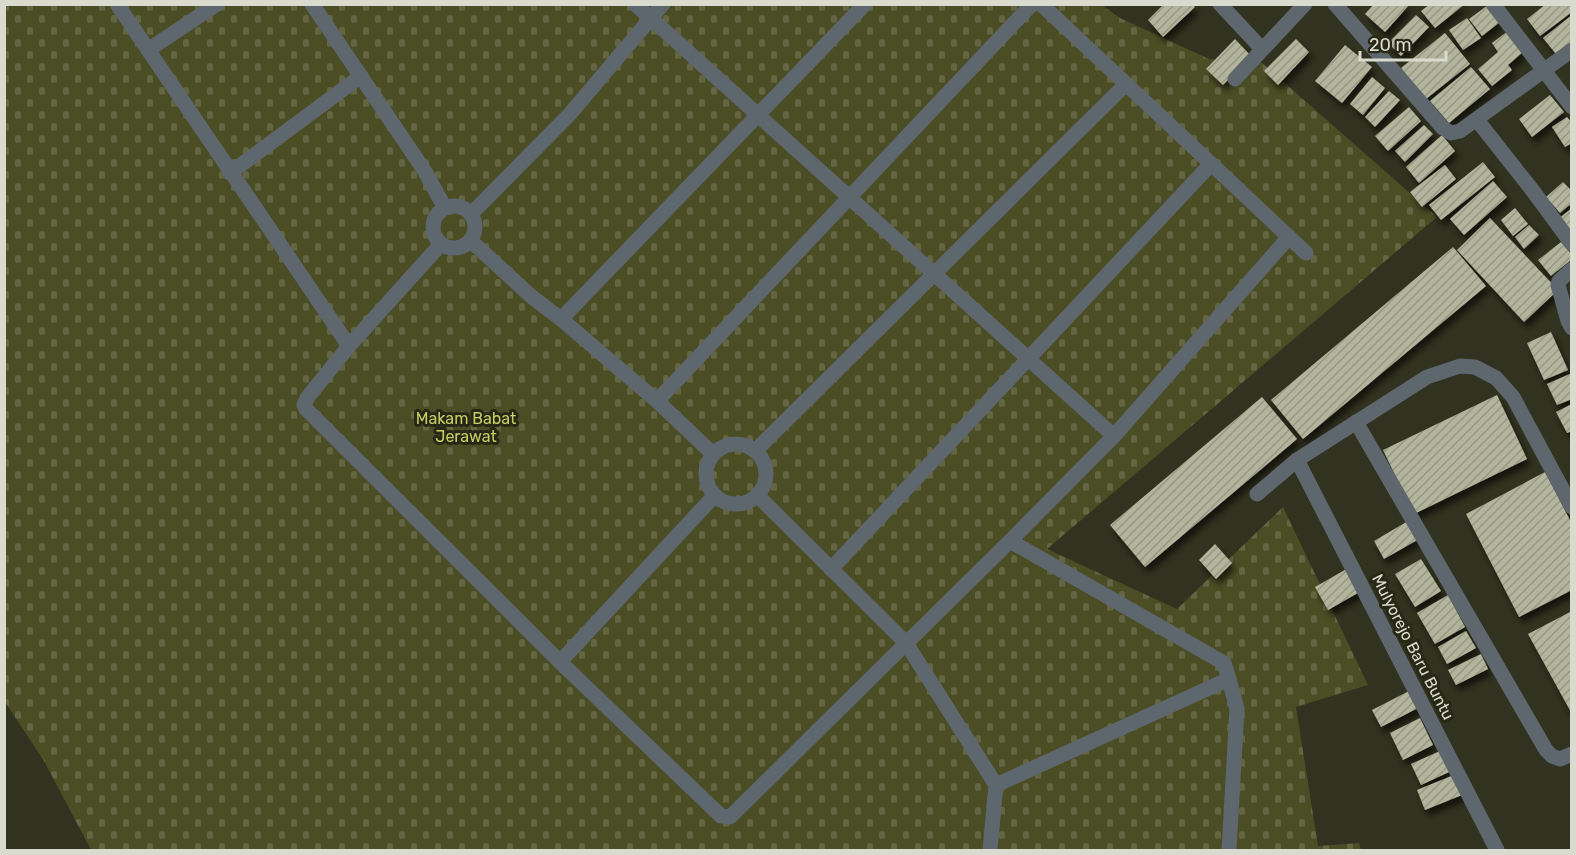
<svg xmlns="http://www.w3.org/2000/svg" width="1576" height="855" viewBox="0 0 1576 855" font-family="Rubik,sans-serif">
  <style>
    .cemetery { fill: url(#cemetery-stones) }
    .building { fill: url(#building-hatch); filter: url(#shadow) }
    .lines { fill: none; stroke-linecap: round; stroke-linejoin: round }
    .service { stroke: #5f676e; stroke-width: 15 }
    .minor { stroke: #5f676e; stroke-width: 15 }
    .labels { text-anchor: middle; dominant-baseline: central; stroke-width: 6; stroke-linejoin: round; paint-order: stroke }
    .park-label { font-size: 16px; fill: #c8cd65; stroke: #272815 }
    .street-label { font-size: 16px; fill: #dadbcf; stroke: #272815 }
  </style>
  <defs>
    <pattern id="cemetery-stones" width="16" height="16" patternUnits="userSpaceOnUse" patternTransform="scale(1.5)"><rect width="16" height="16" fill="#4b4d24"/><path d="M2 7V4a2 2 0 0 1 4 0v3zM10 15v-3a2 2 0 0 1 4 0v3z" fill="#646643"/></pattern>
    <pattern id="building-hatch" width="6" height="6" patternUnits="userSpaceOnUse" patternTransform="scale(1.5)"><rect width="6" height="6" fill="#b2b49c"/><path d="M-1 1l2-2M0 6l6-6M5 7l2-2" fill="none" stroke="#969884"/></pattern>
    <filter id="shadow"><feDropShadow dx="3.5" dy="6" stdDeviation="3" flood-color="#0009"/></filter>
  </defs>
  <rect width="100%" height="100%" fill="#31321f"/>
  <polygon class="cemetery" points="1100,4 1120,18 1209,59 1262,63 1437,217 1047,549 1177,609 1283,507 1368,685 1296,707 1318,846 1359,843 1361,850 94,850 90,848 44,761 5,702 4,5"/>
  <g class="building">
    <polygon points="1164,4 1192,4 1195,7 1163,37 1148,20"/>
    <polygon points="1374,4 1410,4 1385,32 1365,14"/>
    <polygon points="1430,4 1465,4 1435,28 1421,11"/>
    <polygon points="1546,4 1572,4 1572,12 1540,36 1527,19"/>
    <polygon points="1488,5 1500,22 1482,36 1469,19"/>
    <polygon points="1416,15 1429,27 1401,56 1388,43"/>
    <polygon points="1572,15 1572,42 1556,54 1543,38"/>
    <polygon points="1467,18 1481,38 1463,50 1449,30"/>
    <polygon points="1508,31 1523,52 1508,65 1512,70 1492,86 1478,69 1498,52 1492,43"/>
    <polygon points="1445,33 1470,64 1426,99 1401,68"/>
    <polygon points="1235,39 1251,56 1223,85 1206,69"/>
    <polygon points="1296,39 1309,52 1278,85 1264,71"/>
    <polygon points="1345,45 1372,67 1342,103 1315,81"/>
    <polygon points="1471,67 1490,89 1449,123 1430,101"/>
    <polygon points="1372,77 1385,88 1363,115 1350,104"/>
    <polygon points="1389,91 1400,100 1375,127 1365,117"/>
    <polygon points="1550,95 1564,112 1532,137 1519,119"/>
    <polygon points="1409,107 1421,121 1388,151 1375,136"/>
    <polygon points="1567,117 1572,123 1572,143 1565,147 1552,127"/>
    <polygon points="1424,125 1433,134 1405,162 1395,151"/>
    <polygon points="1442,135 1455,151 1419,183 1406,167"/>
    <polygon points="1483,162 1495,177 1441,220 1429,205"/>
    <polygon points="1445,165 1456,179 1422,207 1410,192"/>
    <polygon points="1493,181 1507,197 1464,235 1450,219"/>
    <polygon points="1563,182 1572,191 1572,203 1560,213 1546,197"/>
    <polygon points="1515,208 1528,224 1513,236 1501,220"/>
    <polygon points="1572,208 1572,238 1557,220"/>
    <polygon points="1490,218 1558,290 1524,322 1457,250"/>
    <polygon points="1529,225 1539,235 1524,249 1515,237"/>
    <polygon points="1561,242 1572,255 1572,259 1551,276 1538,260"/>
    <polygon points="1453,247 1486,286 1303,439 1271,400"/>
    <polygon points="1551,332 1568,370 1544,380 1527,343"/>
    <polygon points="1572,373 1572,399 1557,405 1547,384"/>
    <polygon points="1497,395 1527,459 1414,514 1383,450"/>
    <polygon points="1262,397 1297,439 1145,567 1110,525"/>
    <polygon points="1572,404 1572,431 1567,433 1556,412"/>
    <polygon points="1545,472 1572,524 1572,590 1519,617 1466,514"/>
    <polygon points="1408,521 1419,539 1384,559 1374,541"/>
    <polygon points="1215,544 1232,563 1216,579 1199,560"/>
    <polygon points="1421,559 1441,591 1415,607 1395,574"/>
    <polygon points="1350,567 1363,590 1328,610 1315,587"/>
    <polygon points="1448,595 1465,627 1435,644 1417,613"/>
    <polygon points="1572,611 1572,714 1528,634"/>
    <polygon points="1466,631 1476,648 1447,664 1438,647"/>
    <polygon points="1481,654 1488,669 1456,685 1448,670"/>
    <polygon points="1409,691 1418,708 1381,727 1372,710"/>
    <polygon points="1420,718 1433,745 1403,760 1390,733"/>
    <polygon points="1440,751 1449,772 1421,785 1411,764"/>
    <polygon points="1454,775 1462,795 1425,810 1417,790"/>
  </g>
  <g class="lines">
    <g class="service">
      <polyline points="117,4 349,346"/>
      <polyline points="312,4 424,170 445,208"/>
      <polyline points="635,4 1114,436"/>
      <polyline points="1041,4 1306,253"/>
      <polyline points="148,50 217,4"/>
      <polyline points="230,173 361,76"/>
      <circle cx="454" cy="227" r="21"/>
      <polyline points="471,214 569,115 663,4"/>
      <polyline points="471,241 532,297 561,319 657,401 713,454"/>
      <polyline points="441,244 349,346 307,398 304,405 306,409 560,662 721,816 730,817 1010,541 1114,436 1289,237"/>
      <polyline points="561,319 865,4"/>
      <polyline points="657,401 1032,4"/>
      <polyline points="1356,422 1546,750 1552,756 1560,759 1572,754"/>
      <circle cx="736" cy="474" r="30"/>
      <polyline points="755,451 1126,84"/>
      <polyline points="1257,494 1297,460 1427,377 1460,366 1475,367 1496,378 1513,397 1572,507"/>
      <polyline points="758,496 906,643 996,785 990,850"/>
      <polyline points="1010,541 1224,663 1229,679"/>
      <polyline points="831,569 1211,164"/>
      <polyline points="560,662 714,496"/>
      <polyline points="996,785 1229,679 1237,709 1229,850"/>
    </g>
    <g class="minor">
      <polyline points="1220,4 1262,49"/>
      <polyline points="1335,4 1443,128 1451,133 1460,131 1572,50"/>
      <polyline points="1493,4 1572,107"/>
      <polyline points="1235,79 1305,4"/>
      <polyline points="1477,120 1533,191 1572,244"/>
      <polyline points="1572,269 1559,281 1558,285 1568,321 1572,328"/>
      <polyline points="1297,460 1497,850"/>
    </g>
  </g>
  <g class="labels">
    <g class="park-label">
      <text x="466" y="418">Makam Babat<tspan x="466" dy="18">Jerawat</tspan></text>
    </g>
    <g class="street-label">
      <text transform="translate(1413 647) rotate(63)">Mulyorejo Baru Buntu</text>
    </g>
  </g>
  <rect width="1576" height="855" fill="none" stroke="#dadbcf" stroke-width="12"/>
  <path d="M1360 51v9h86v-9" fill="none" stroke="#dadbcf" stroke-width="3"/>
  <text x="1369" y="51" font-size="18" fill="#dadbcf" stroke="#272815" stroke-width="4.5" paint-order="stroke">20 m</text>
</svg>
